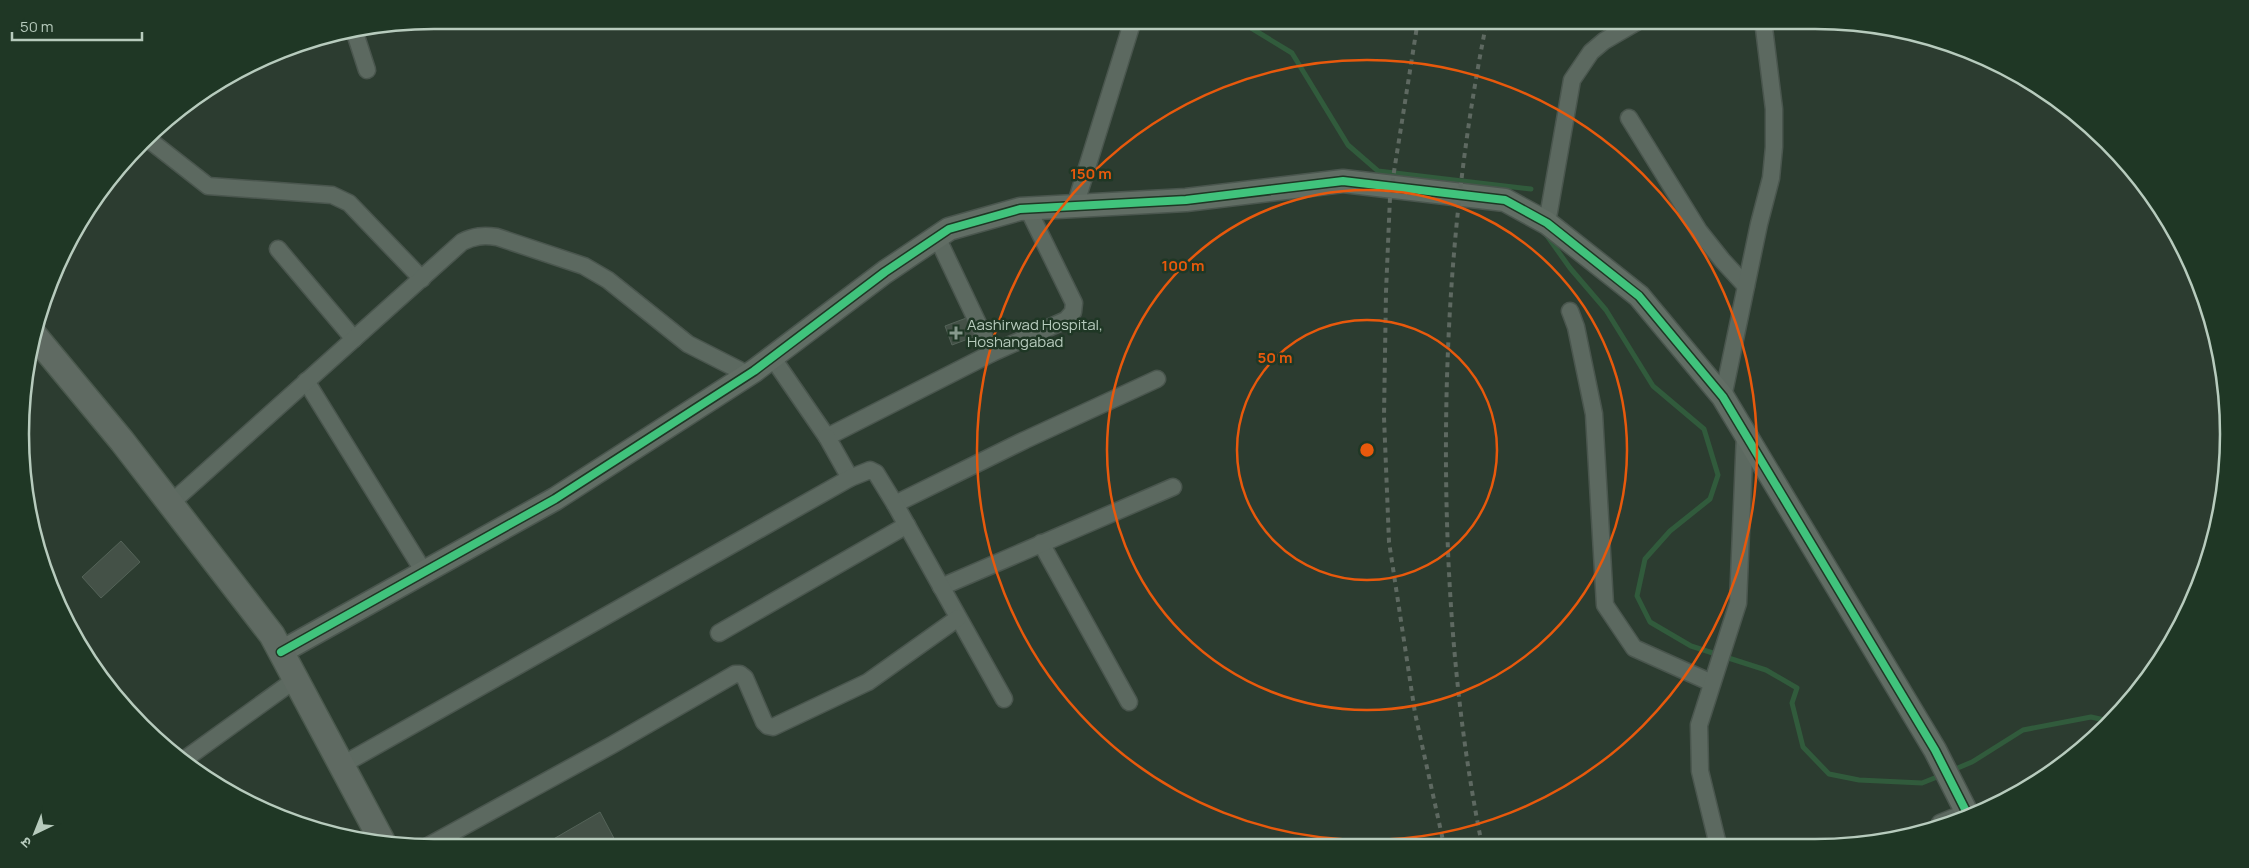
<svg xmlns="http://www.w3.org/2000/svg" width="2249" height="868" viewBox="0 0 2249 868" font-family="Manrope,'Noto Sans Devanagari',sans-serif">
  <style>
    .lines { fill: none; stroke-linecap: round; stroke-linejoin: round }
    .stream { stroke: #315b3c; stroke-width: 5 }
    .building { fill: #445147; stroke: #546358 }
    .street-casing { stroke: #4a564e; stroke-width: 19 }
    .secondary-casing { stroke: #4a564e; stroke-width: 25 }
    .primary-casing { stroke: #4a584d; stroke-width: 28 }
    .street { stroke: #5c6960; stroke-width: 16 }
    .secondary { stroke: #616d64; stroke-width: 22 }
    .primary { stroke: #5f6a62; stroke-width: 25 }
    .rail { stroke: #5e6961; stroke-width: 4; stroke-dasharray: 5 5; stroke-linecap: butt }
    .cycleway-casing { stroke: #1f3725; stroke-width: 11 }
    .cycleway { stroke: #40c37c; stroke-width: 8 }
    .ring { fill: none; stroke: #e8590c; stroke-width: 2.5 }
    .poi-dot { fill: #86998c; stroke: #1f3725; stroke-width: 2 }
    .labels { text-anchor: middle; dominant-baseline: central; stroke-width: 5; stroke-linejoin: round; paint-order: stroke }
    .poi-label { font-size: 15px; fill: #b7cbbd; stroke: #1f3725; text-anchor: start }
    .rim { fill: none; stroke: #b7cbbd; stroke-width: 2.5 }
    .centre { fill: #e8590c; stroke: #1f3725; stroke-width: 2.5 }
    .ring-label { font-size: 15px; text-anchor: middle; font-weight: bold; fill: #e8590c; stroke: #1f3725; stroke-width: 5; stroke-linejoin: round; paint-order: stroke }
  </style>
  <rect width="100%" height="100%" fill="#2c3c30"/>
  <g class="lines">
    <g class="stream">
      <polyline points="1238,20 1292,53 1348,145 1378,171 1531,189"/>
      <polyline points="1545,233 1570,268 1606,310 1653,386 1704,429 1718,475 1710,499 1670,531 1645,559 1637,596 1650,622 1691,646 1766,670 1797,688 1792,703 1803,747 1829,774 1859,780 1922,783 1942,775"/>
      <polyline points="1953,770 1972,762 2023,730 2091,717 2109,721"/>
    </g>
  </g>
  <g class="building">
    <polygon points="969,317 976,336 952,345 945,326"/>
    <polygon points="121,541 140,562 101,598 82,577"/>
    <polygon points="600,812 617,844 611,848 538,848"/>
  </g>
  <g class="lines">
    <g class="street-casing">
      <g id="street">
        <polyline points="355,33 367,70"/>
        <polyline points="1629,118 1699,231 1722,260 1746,286"/>
        <polyline points="148,139 208,186 332,195 349,203 422,279"/>
        <polyline points="1075,206 1133,20"/>
        <polyline points="1547,223 1572,80 1591,52 1604,41 1640,20"/>
        <polyline points="937,237 992,353"/>
        <polyline points="278,249 354,339"/>
        <polyline points="1570,311 1576,327 1594,414 1605,605 1634,648 1712,683"/>
        <polyline points="772,357 827,437 992,353 1066,320 1073,312 1074,303 1028,209"/>
        <polyline points="306,381 424,572"/>
        <polyline points="1723,397 1759,224 1771,178 1774,147 1774,109 1763,20"/>
        <polyline points="827,437 850,478"/>
        <path d="M171,503L462,242C474,236 483,235 497,237L584,266L608,280L688,344L749,375"/>
        <polyline points="895,504 1025,440 1157,379"/>
        <polyline points="1041,543 1129,702"/>
        <polyline points="941,587 1173,487"/>
        <polyline points="719,633 907,525"/>
        <polyline points="181,762 296,679"/>
        <polyline points="342,765 850,478 870,470 876,473 895,504 1004,699"/>
        <polyline points="1940,823 1967,812"/>
        <polyline points="1718,845 1700,771 1699,725 1738,603 1745,434"/>
        <polyline points="426,847 612,745 735,674 740,674 745,678 764,722 768,726 773,727 868,682 958,618"/>
      </g>
    </g>
    <g class="secondary-casing">
      <polyline id="secondary" points="281,652 555,499 754,371 885,272 949,229 1020,209 1186,200 1343,181 1505,200 1547,223 1639,296 1723,397 1935,750 1968,815"/>
    </g>
    <g class="primary-casing">
      <polyline id="primary" points="34,335 122,441 272,635 382,841"/>
    </g>
    <use href="#street" class="street"/>
    <use href="#secondary" class="secondary"/>
    <use href="#primary" class="primary"/>
    <g class="rail">
      <polyline points="1418,20 1390,197 1386,292 1384,417 1389,542 1415,713 1444,845"/>
      <path d="M1482,845C1457,722 1447,594 1446,468C1445,317 1457,168 1487,20"/>
    </g>
    <g class="cycleway-casing">
      <polyline id="cycleway" points="281,652 555,499 754,371 885,272 949,229 1020,209 1186,200 1343,181 1505,200 1547,223 1639,296 1723,397 1935,750 1968,815"/>
    </g>
    <use href="#cycleway" class="cycleway"/>
  </g>
  <g class="ring">
    <circle cx="1367" cy="450" r="130"/>
    <circle cx="1367" cy="450" r="260"/>
    <circle cx="1367" cy="450" r="390"/>
  </g>
  <path class="poi-dot" d="M953.5 325.5h5v5h5v5h-5v5h-5v-5h-5v-5h5z"/>
  <g class="labels">
    <g class="poi-label">
      <text x="967" y="324">Aashirwad Hospital,<tspan x="967" dy="17">Hoshangabad</tspan></text>
    </g>
  </g>
  <path d="M0 0H2249V868H0ZM434 29H1815A405 405 0 0 1 2220 434V434A405 405 0 0 1 1815 839H434A405 405 0 0 1 29 434V434A405 405 0 0 1 434 29Z" fill="#1f3725" fill-rule="evenodd"/>
  <path class="rim" d="M434 29H1815A405 405 0 0 1 2220 434V434A405 405 0 0 1 1815 839H434A405 405 0 0 1 29 434V434A405 405 0 0 1 434 29Z"/>
  <circle cx="1367" cy="450" r="8" class="centre"/>
  <g class="ring-label">
    <text x="1091" y="179">150 m</text>
    <text x="1183" y="271">100 m</text>
    <text x="1275" y="363">50 m</text>
  </g>
  <g transform="translate(35 833) rotate(223)" stroke="#1f3725" stroke-width="4" paint-order="stroke">
  <path d="M0-4L9 19L0 12L-9 19Z" fill="#b7cbbd"/>
  <text y="-8" font-size="14" font-weight="bold" text-anchor="middle" fill="#b7cbbd">उ</text>
  </g>
  <path d="M12 32v8h130v-8" fill="none" stroke="#b7cbbd" stroke-width="2.5"/>
  <text x="20" y="32" font-size="15" fill="#b7cbbd" stroke="#1f3725" stroke-width="4" paint-order="stroke">50 m</text>
</svg>
